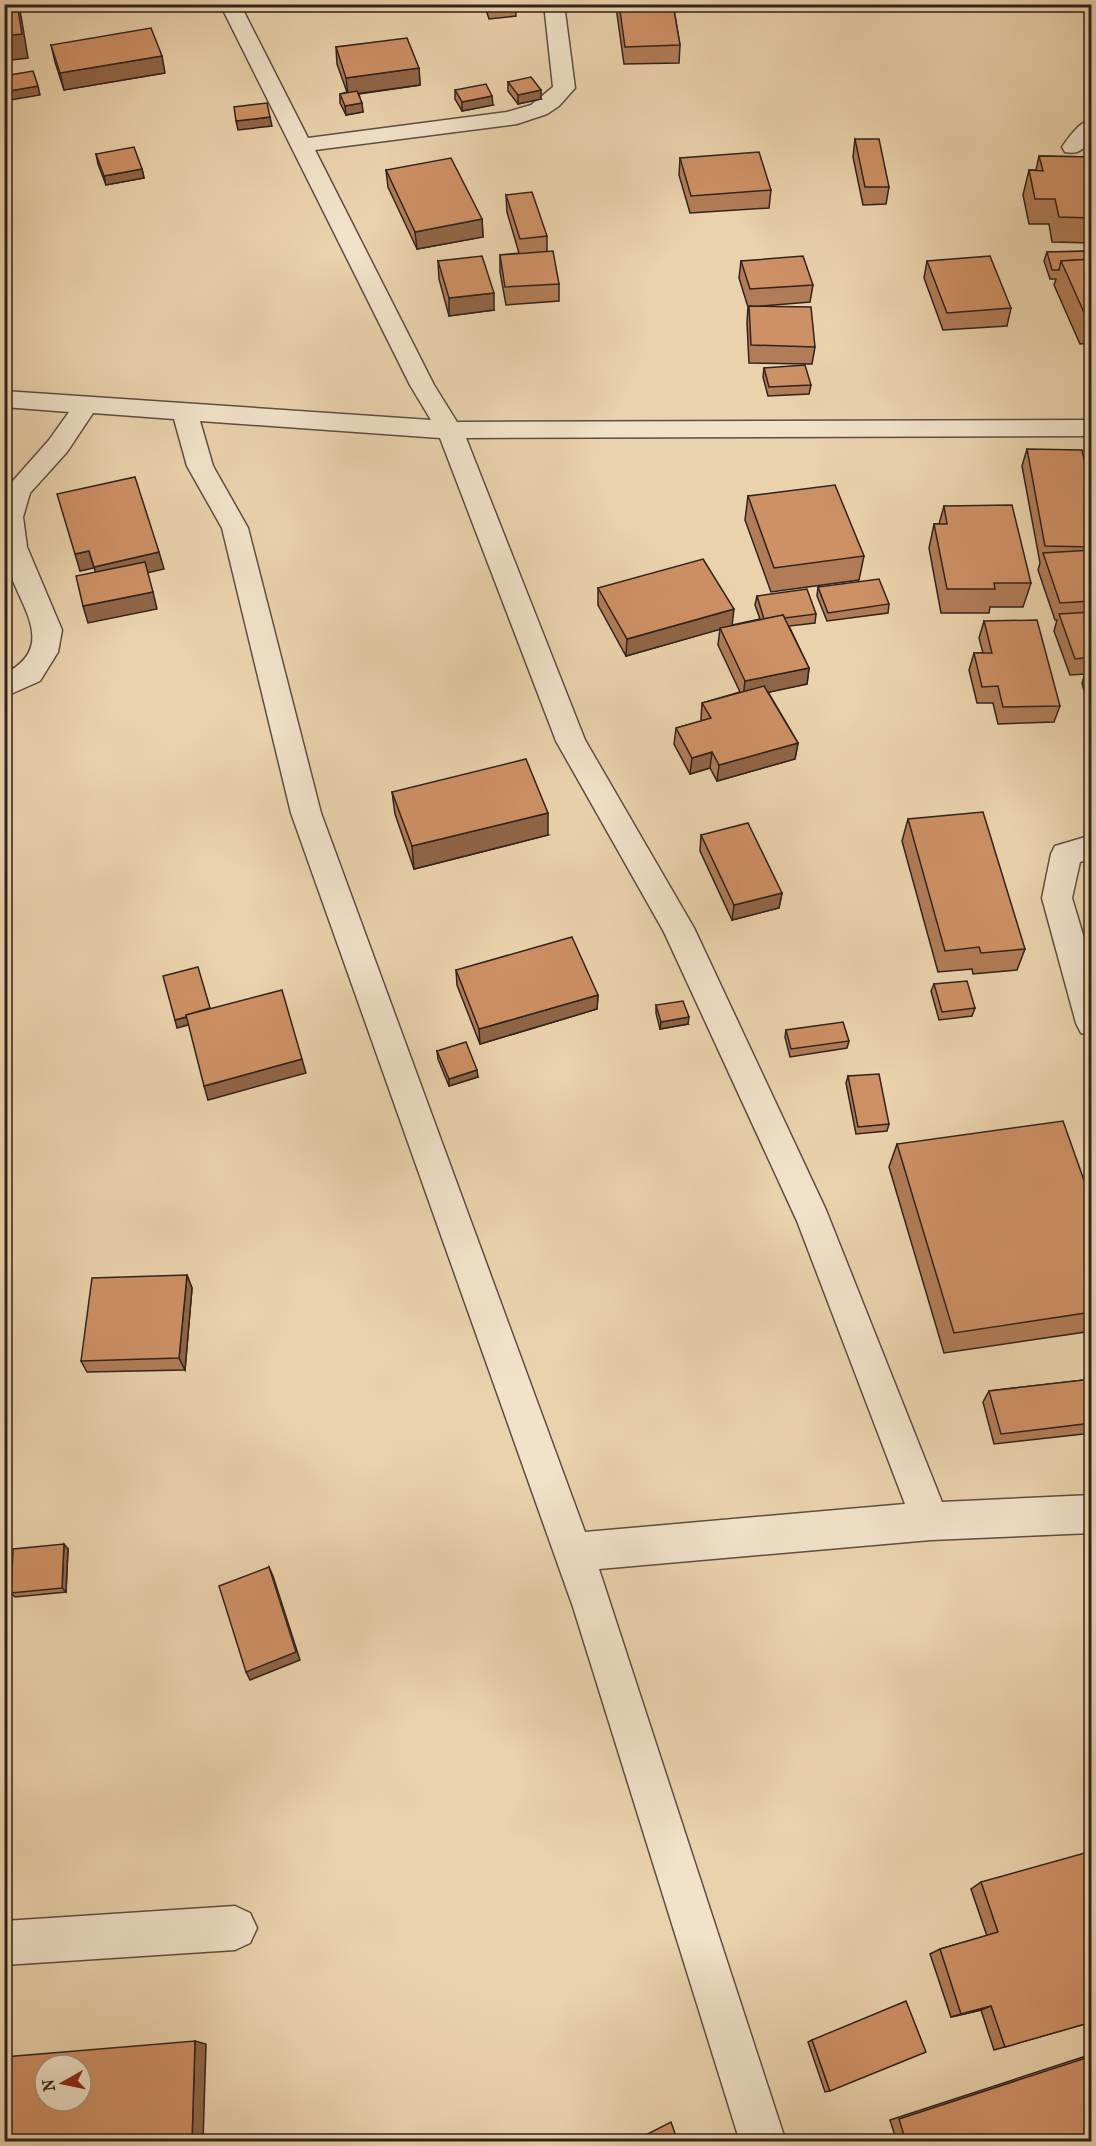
<svg xmlns="http://www.w3.org/2000/svg" width="1096" height="2146" viewBox="0 0 1096 2146" font-family="'IM FELL French Canon',serif">
  <style>
    .lines { fill: none; stroke-linecap: round; stroke-linejoin: round }
    .minor-casing { stroke: #5e4e41; stroke-width: 3 }
    .minor { fill: #f1e2c9; fill-rule: evenodd }
    .wall { fill: #b17c57; stroke: #30221d; stroke-width: 1.5 }
    .shaded-wall { fill: #906547; stroke: #30221d; stroke-width: 1.5 }
    .building { fill: #ce9065; stroke: #30221d; stroke-width: 1.5; fill-rule: evenodd }
  </style>
  <rect width="100%" height="100%" fill="#ead2ac"/>
  <filter id="stains"><feTurbulence type="fractalNoise" baseFrequency=".00333" numOctaves="4"/><feColorMatrix values="0 0 0 0 .2 0 0 0 0 .09 0 0 0 0 .02 0 0 0 .5 -.17"/></filter>
  <radialGradient id="worn" r=".72"><stop offset=".6" stop-color="#630" stop-opacity="0"/><stop offset="1" stop-color="#630" stop-opacity=".3"/></radialGradient>
  <g class="lines">
    <g class="minor-casing">
      <g id="minor">
        <path d="M220,4H240L308,138L507,112L531,105L553,87L544,4H564L575,88L559,106L547,114L517,124L315,150L434,385L457,422L1092,420V436L466,438L585,740L694,928L826,1210L942,1502L1092,1495V1533L931,1540L599,1569L786,2142H740L573,1607L291,813L222,528L187,466L174,419L93,413L67,452L30,493L23,517L27,547L62,630L58,652L40,681L4,697V674C63,645 13,599 5,557C1,539 4,511 4,491L49,440L69,412L4,407V391L431,420L410,385ZM200,421L440,438L556,741L664,932L797,1221L905,1504L585,1532L321,813L248,528L213,466Z"/>
        <path d="M1092,119V139C1083,149 1079,155 1065,152L1062,147C1069,137 1079,122 1092,119Z"/>
        <polygon points="1092,835 1092,859 1080,862 1072,898 1092,965 1092,1036 1081,1033 1076,1023 1042,898 1051,854 1055,846"/>
        <polygon points="235,1906 250,1913 257,1928 250,1943 235,1950 4,1965 4,1921"/>
      </g>
    </g>
    <use href="#minor" class="minor"/>
  </g>
  <g class="wall">
    <polygon points="484,4 515,4 516,16 489,19"/>
    <polygon points="617,4 673,4 680,45 679,63 624,64 617,14"/>
    <polygon points="51,45 165,73 64,90 55,62"/>
    <polygon points="336,47 419,68 420,85 359,94 363,112 346,115 340,103 340,94 347,92 337,64"/>
    <polygon points="508,82 541,99 518,104 508,91"/>
    <polygon points="455,90 493,105 462,111 455,99"/>
    <polygon points="855,139 889,187 886,204 863,205 853,157"/>
    <polygon points="96,154 142,169 144,178 106,185 98,164"/>
    <polygon points="1039,156 1092,157 1092,243 1052,242 1049,224 1029,224 1023,195 1029,170 1036,170"/>
    <polygon points="680,158 771,190 769,208 690,213 679,175"/>
    <polygon points="386,170 482,219 483,237 417,249 388,187"/>
    <polygon points="506,195 547,236 547,252 559,284 559,301 506,305 500,272 500,255 519,253 507,212"/>
    <polygon points="1092,251 1092,343 1080,344 1054,285 1056,279 1050,279 1044,261 1047,252"/>
    <polygon points="438,261 494,310 449,316 439,279"/>
    <polygon points="741,261 813,285 810,302 761,306 815,347 812,364 749,363 747,323 748,307 739,278"/>
    <polygon points="927,261 1011,308 1007,326 943,330 924,278"/>
    <polygon points="764,368 811,385 809,394 768,396 763,377"/>
    <polygon points="1027,449 1092,494 1092,723 1082,683 1085,674 1070,675 1054,631 1057,620 1055,620 1038,570 1040,563 1022,466"/>
    <polygon points="748,496 864,556 859,580 771,592 745,520"/>
    <polygon points="944,506 1031,583 1023,607 990,607 989,613 941,613 929,548 934,524 939,524"/>
    <polygon points="818,587 889,604 888,613 827,621 817,596"/>
    <polygon points="598,588 732,625 760,619 755,605 757,596 816,614 815,623 789,626 809,668 807,684 768,692 798,743 795,759 717,781 710,768 690,774 674,744 676,728 702,721 701,719 702,703 740,692 718,645 720,629 626,656 598,605"/>
    <polygon points="984,621 1060,706 1054,722 998,724 993,703 977,703 969,670 974,653 983,653 979,638"/>
    <polygon points="392,792 548,835 414,869 395,814"/>
    <polygon points="908,819 1025,949 1017,970 973,974 972,969 938,972 902,841"/>
    <polygon points="701,835 782,893 779,908 732,920 700,851"/>
    <polygon points="456,970 598,995 597,1009 480,1044 457,985"/>
    <polygon points="934,984 975,1008 972,1016 939,1020 931,991"/>
    <polygon points="656,1005 688,1024 660,1029 656,1013"/>
    <polygon points="786,1030 849,1041 847,1048 790,1057 785,1037"/>
    <polygon points="437,1051 478,1077 449,1086 438,1059"/>
    <polygon points="848,1076 889,1124 887,1131 856,1134 846,1083"/>
    <polygon points="897,1144 1092,1203 1092,1331 944,1353 889,1167"/>
    <polygon points="187,1275 192,1288 185,1370 87,1372 81,1361"/>
    <polygon points="1092,1379 1092,1433 994,1444 983,1402 989,1391"/>
    <polygon points="68,1549 66,1592 15,1597 11,1593"/>
    <polygon points="981,1882 1092,2022 994,2050 981,2010 951,2017 930,1954 940,1949 987,1936 971,1889"/>
    <polygon points="812,2040 830,2091 825,2092 808,2042"/>
    <polygon points="1092,2054 1092,2142 897,2142 890,2120"/>
  </g>
  <g class="shaded-wall">
    <polygon points="17,4 19,4 28,58 4,61 4,36"/>
    <polygon points="162,56 165,73 64,90 60,73"/>
    <polygon points="419,68 420,85 348,95 346,78"/>
    <polygon points="38,86 40,95 4,101 4,92"/>
    <polygon points="541,90 541,99 518,104 518,95"/>
    <polygon points="492,96 493,105 462,111 462,102"/>
    <polygon points="362,103 363,112 346,115 345,106"/>
    <polygon points="270,117 272,126 238,130 236,121"/>
    <polygon points="142,169 144,178 106,185 104,176"/>
    <polygon points="482,219 483,237 417,249 415,232"/>
    <polygon points="494,293 494,310 449,316 449,298"/>
    <polygon points="89,551 94,568 80,571 75,554"/>
    <polygon points="159,552 164,569 99,584 94,567"/>
    <polygon points="153,592 157,609 88,623 83,606"/>
    <polygon points="734,609 732,626 626,656 627,639"/>
    <polygon points="809,668 807,684 743,698 745,681"/>
    <polygon points="798,743 795,759 717,781 719,765"/>
    <polygon points="712,752 710,768 690,774 692,758"/>
    <polygon points="548,813 548,835 414,869 412,846"/>
    <polygon points="782,893 779,908 732,920 734,905"/>
    <polygon points="598,995 597,1009 480,1044 479,1029"/>
    <polygon points="211,1011 213,1018 177,1028 175,1020"/>
    <polygon points="689,1017 688,1024 660,1029 661,1022"/>
    <polygon points="302,1059 306,1073 208,1100 204,1086"/>
    <polygon points="477,1070 478,1077 449,1086 449,1079"/>
    <polygon points="187,1275 192,1288 185,1370 179,1358"/>
    <polygon points="64,1544 68,1549 66,1592 62,1588"/>
    <polygon points="269,1567 273,1576 300,1660 250,1680 246,1672"/>
    <polygon points="991,2006 981,2010 951,2017 961,2014"/>
    <polygon points="195,2041 206,2044 203,2142 192,2142"/>
  </g>
  <g class="building">
    <polygon points="4,4 17,4 22,34 4,36"/>
    <polygon points="487,4 515,4 516,8 488,10"/>
    <polygon points="619,4 673,4 680,45 625,47"/>
    <polygon points="151,28 162,56 60,73 51,45"/>
    <polygon points="407,38 419,68 346,78 336,47"/>
    <polygon points="33,71 38,86 4,92 4,76"/>
    <polygon points="531,77 541,90 518,95 508,82"/>
    <polygon points="486,84 492,96 462,102 455,90"/>
    <polygon points="357,91 362,103 345,106 340,94"/>
    <polygon points="267,103 270,117 236,121 234,107"/>
    <polygon points="855,139 879,139 889,187 865,187"/>
    <polygon points="134,147 142,169 104,176 96,154"/>
    <polygon points="759,152 771,190 691,196 680,158"/>
    <polygon points="1039,156 1092,157 1092,218 1059,217 1055,199 1035,199 1029,170 1043,171"/>
    <polygon points="451,158 482,219 415,232 386,170"/>
    <polygon points="532,192 547,236 520,239 506,195"/>
    <polygon points="553,251 559,284 505,287 500,255"/>
    <polygon points="1092,251 1092,259 1061,261 1059,270 1052,270 1047,252"/>
    <polygon points="482,256 494,293 449,298 438,261"/>
    <polygon points="803,256 813,285 750,289 741,261"/>
    <polygon points="990,256 1011,308 947,313 927,261"/>
    <polygon points="1092,259 1092,319 1087,319 1061,261"/>
    <polygon points="749,306 811,307 815,347 751,345"/>
    <polygon points="805,365 811,385 769,387 764,368"/>
    <polygon points="1027,449 1082,450 1092,494 1092,547 1045,546"/>
    <polygon points="135,477 159,552 94,567 89,551 75,554 57,494"/>
    <polygon points="835,485 864,556 774,568 748,496"/>
    <polygon points="1012,505 1031,583 994,583 995,589 947,589 934,524 947,524 944,506"/>
    <polygon points="1092,550 1092,601 1060,603 1043,553"/>
    <polygon points="703,559 734,609 627,639 598,588"/>
    <polygon points="145,562 153,592 83,606 76,576"/>
    <polygon points="879,579 889,604 828,613 818,587"/>
    <polygon points="807,589 816,614 785,618 783,615 764,619 757,596"/>
    <polygon points="1092,612 1092,657 1075,659 1059,614"/>
    <polygon points="783,615 809,668 745,681 720,628"/>
    <polygon points="1037,620 1060,706 1003,707 998,686 982,687 974,653 992,653 984,621"/>
    <polygon points="1087,667 1092,667 1092,683"/>
    <polygon points="764,686 798,743 719,765 712,752 692,758 676,728 711,718 702,703"/>
    <polygon points="526,759 548,813 412,846 392,792"/>
    <polygon points="983,812 1025,949 981,953 979,947 945,951 908,819"/>
    <polygon points="748,823 782,893 734,905 701,835"/>
    <polygon points="572,937 598,995 479,1029 456,970"/>
    <polygon points="198,967 210,1008 186,1015 186,1017 175,1020 163,976"/>
    <polygon points="967,981 975,1008 942,1012 934,984"/>
    <polygon points="282,990 302,1059 204,1086 186,1015"/>
    <polygon points="683,1001 689,1017 661,1022 656,1005"/>
    <polygon points="843,1022 849,1041 791,1049 786,1030"/>
    <polygon points="466,1042 477,1070 449,1079 437,1051"/>
    <polygon points="879,1074 889,1124 858,1127 848,1076"/>
    <polygon points="1063,1121 1092,1203 1092,1312 954,1333 897,1144"/>
    <polygon points="187,1275 179,1358 81,1361 92,1278"/>
    <polygon points="1092,1379 1092,1423 1001,1434 989,1391"/>
    <polygon points="64,1544 62,1588 11,1593 13,1549"/>
    <polygon points="269,1567 296,1652 246,1672 219,1586"/>
    <polygon points="1092,1851 1092,2022 1005,2047 991,2006 961,2014 940,1949 998,1932 981,1882"/>
    <polygon points="906,2001 926,2052 830,2091 812,2040"/>
    <path d="M195,2041L192,2142H4V2057ZM45,2065H81V2101H45Z"/>
    <polygon points="1092,2056 1092,2142 906,2142 899,2119"/>
    <polygon points="671,2122 678,2142 632,2142"/>
  </g>
  <rect width="1096" height="2146" fill="none" stroke="#ead2ac" stroke-width="24"/>
  <rect x="6" y="6" width="1084" height="2134" fill="none" stroke="#30221d" stroke-width="3"/>
  <rect x="12" y="12" width="1072" height="2122" fill="none" stroke="#30221d" stroke-width="1.5"/>
  <g transform="translate(63 2083) rotate(261)"><circle r="28" fill="#f1e2c9" stroke="#a49584" stroke-width="1.5"/>
  <path d="M0-4.5L10 22L0 15L-10 22Z" fill="#8f2418"/>
  <text y="-9" font-size="16" font-weight="bold" text-anchor="middle" fill="#30221d">N</text>
  </g>
  <rect width="100%" height="100%" filter="url(#stains)"/>
  <rect width="100%" height="100%" fill="url(#worn)"/>
</svg>
